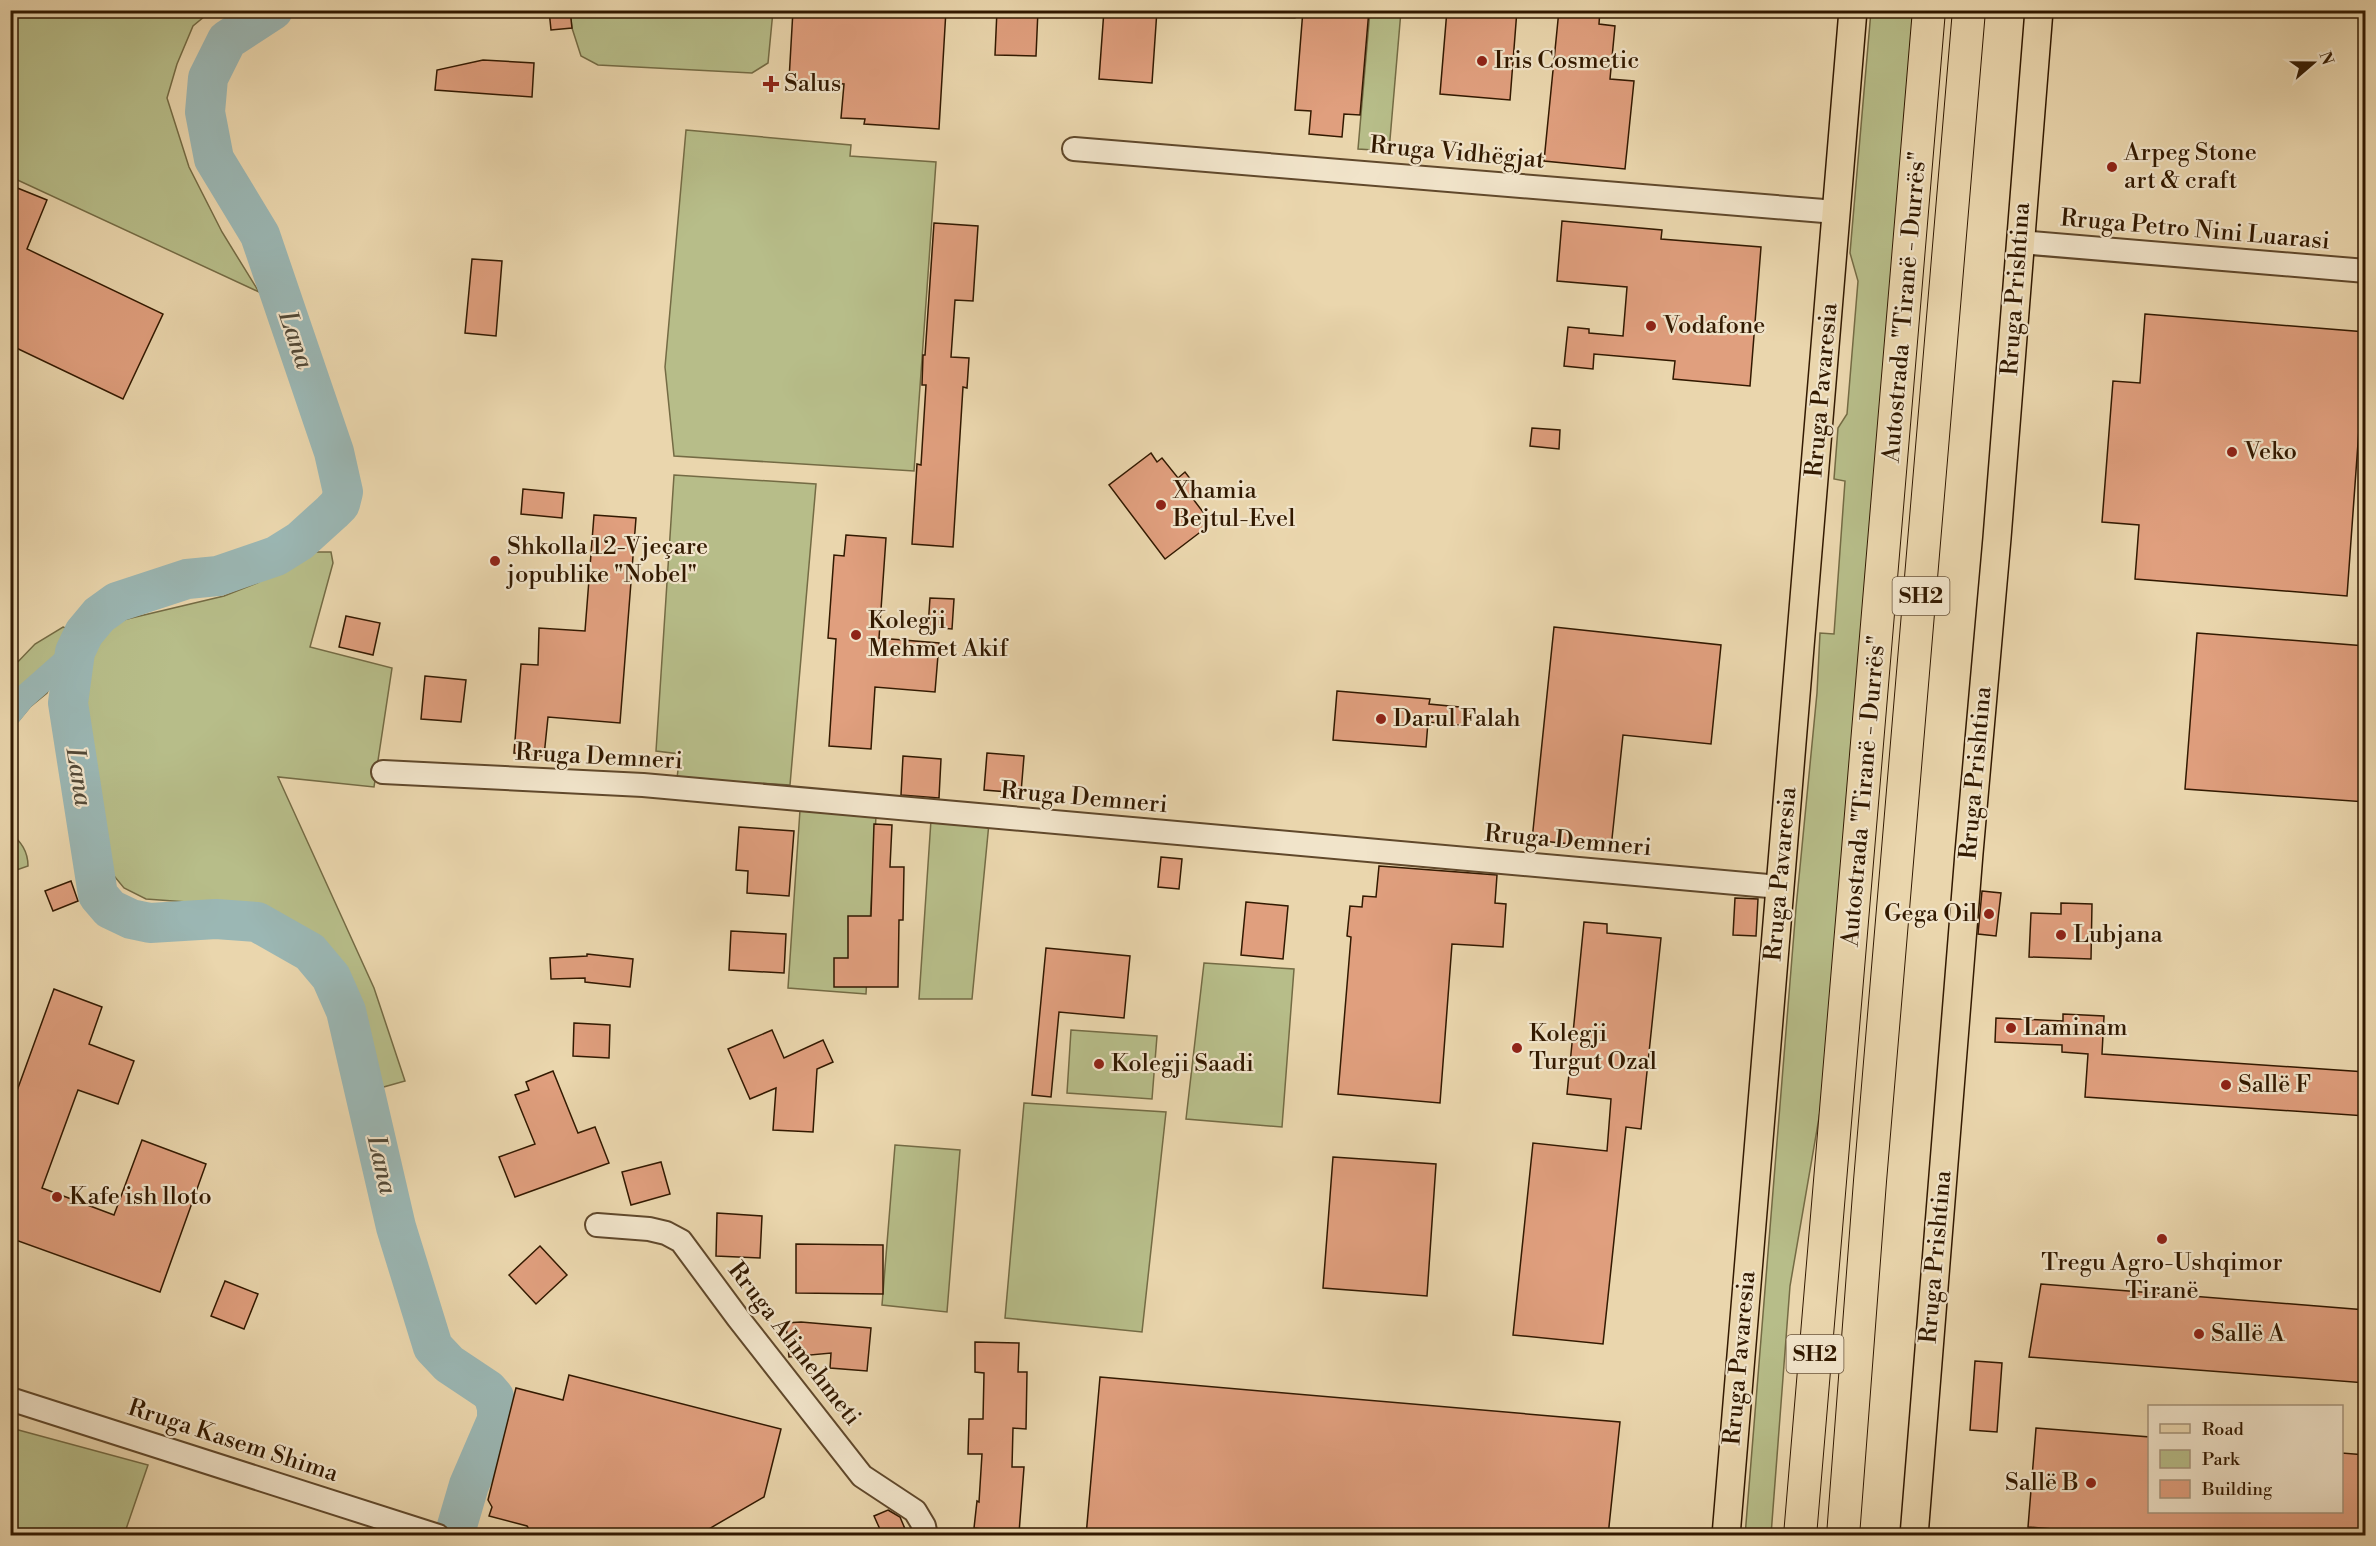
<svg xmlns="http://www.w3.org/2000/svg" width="2376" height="1546" viewBox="0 0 2376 1546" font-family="'Libre Bodoni',serif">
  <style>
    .green { fill: #b7bd89; stroke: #746b44; stroke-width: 1.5 }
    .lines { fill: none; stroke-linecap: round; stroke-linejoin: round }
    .canal { stroke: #9bb7b4; stroke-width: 24 }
    .river { stroke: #9bb7b4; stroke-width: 40 }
    .building { fill: #e09f7e; stroke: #321900; stroke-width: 1.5 }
    .minor-casing { stroke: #60482b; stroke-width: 26 }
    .major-casing { stroke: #321900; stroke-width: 30 }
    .highway-casing { stroke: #321900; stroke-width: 34 }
    .minor { stroke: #f1e4ca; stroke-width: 22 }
    .major { stroke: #ead6ad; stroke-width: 27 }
    .highway { stroke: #ead6ad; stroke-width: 32 }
    .poi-dot { fill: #8f2418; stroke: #f1e4ca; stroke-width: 2 }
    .labels { text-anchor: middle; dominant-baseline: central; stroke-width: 4.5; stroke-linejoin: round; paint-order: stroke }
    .shield { fill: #f1e4ca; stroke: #6b563d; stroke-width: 1.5 }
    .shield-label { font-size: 22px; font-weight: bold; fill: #321900 }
    .poi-label { font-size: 24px; fill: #321900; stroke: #f1e4ca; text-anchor: start }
    .street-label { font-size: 24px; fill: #321900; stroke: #f1e4ca }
    .water-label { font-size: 26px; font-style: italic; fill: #524836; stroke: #f1e4ca }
  </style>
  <rect width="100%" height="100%" fill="#ead6ad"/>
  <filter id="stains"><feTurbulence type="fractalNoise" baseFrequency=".00333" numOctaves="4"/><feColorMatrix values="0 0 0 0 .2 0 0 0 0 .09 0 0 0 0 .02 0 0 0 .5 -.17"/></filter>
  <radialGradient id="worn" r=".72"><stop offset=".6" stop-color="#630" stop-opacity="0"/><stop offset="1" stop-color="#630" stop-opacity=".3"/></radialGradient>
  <g class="green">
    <polygon points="11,10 211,11 193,26 177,64 167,98 189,167 222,232 259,292 11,177"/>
    <polygon points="570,11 773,11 768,63 752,73 598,65 581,56 572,28"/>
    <polygon points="1253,11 1253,10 1297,11 1295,18 1251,17"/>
    <polygon points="1370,11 1401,11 1389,151 1358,149"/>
    <polygon points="1871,11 1918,11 1830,1054 1790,1286 1771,1535 1745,1536 1796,908 1817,693 1820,633 1834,634 1845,481 1834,479 1838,428 1847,414 1858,281 1850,253"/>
    <polygon points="686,130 851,145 850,156 936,162 914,471 674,456 665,367"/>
    <polygon points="674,475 816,484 790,785 677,778 680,754 656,751"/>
    <polygon points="310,552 331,552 333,563 310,647 392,668 374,787 278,777 374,988 405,1081 380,1088 353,999 331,954 318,943 259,912 228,905 146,899 124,888 110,871 104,850 95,769 82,690 91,657 101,640 112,627 123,620 224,596 257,583"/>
    <polygon points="63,627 72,631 73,641 71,651 59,666 47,693 30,707 11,730 11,669 35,644"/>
    <polygon points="800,810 876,816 866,994 788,988"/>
    <polygon points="931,820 989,823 972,999 919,999"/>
    <path d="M10,832C21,842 28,851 28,866L11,872Z"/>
    <polygon points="1204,963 1294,969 1282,1127 1186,1119"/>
    <polygon points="1071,1030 1157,1036 1152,1099 1067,1093"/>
    <polygon points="1024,1103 1166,1112 1142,1332 1005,1318"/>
    <polygon points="895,1145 960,1150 947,1312 882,1305"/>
    <polygon points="11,1428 148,1465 124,1535 11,1535"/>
  </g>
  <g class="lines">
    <polyline class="canal" points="10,714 23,698 75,652"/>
    <polyline class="river" points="273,10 227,40 208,78 205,112 214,159 260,235 334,452 343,492 340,504 332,512 300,541 276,556 218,576 187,579 117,602 99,615 84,633 75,652 68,703 98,895 110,909 131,919 150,923 216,919 257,922 310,952 331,977 346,1011 396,1227 433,1347 449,1364 488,1390 494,1397 497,1408 497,1420 469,1485 454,1536"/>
  </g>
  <g class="building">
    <polygon points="549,10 570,10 572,28 551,30"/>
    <polygon points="793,10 946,10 939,129 864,124 865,119 841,118 844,84 789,80"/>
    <polygon points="997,10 1038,10 1036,56 995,55"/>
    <polygon points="1104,10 1157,10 1152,83 1099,79"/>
    <polygon points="1303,10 1369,10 1360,115 1344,114 1342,137 1309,134 1311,111 1295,110"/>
    <polygon points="1447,10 1517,10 1510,100 1440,94"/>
    <polygon points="1559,10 1600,10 1599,24 1615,26 1610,79 1634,81 1625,169 1544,161"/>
    <polygon points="483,60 534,63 532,97 435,90 437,70"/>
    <polygon points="10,185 47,200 27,249 163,314 123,399 10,345"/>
    <polygon points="1562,221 1662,230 1661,239 1761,247 1750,386 1673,379 1675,361 1594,354 1593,369 1564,366 1568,327 1589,329 1589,333 1623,336 1627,287 1557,281"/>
    <polygon points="934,223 978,226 973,301 955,300 951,357 969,358 967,388 963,387 953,547 912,544 917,464 921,465 926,385 922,385 923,355 925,355"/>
    <polygon points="472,259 502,261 496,336 465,333"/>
    <polygon points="2145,314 2366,332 2347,596 2135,579 2139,525 2102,522 2113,381 2140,383"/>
    <polygon points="1532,428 1560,430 1559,449 1530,446"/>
    <polygon points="1151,453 1157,462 1162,458 1178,478 1185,472 1198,489 1190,495 1206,516 1201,520 1207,527 1165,559 1109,485"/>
    <polygon points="523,489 564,493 562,518 521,514"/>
    <polygon points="594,515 636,518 620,723 548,717 544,756 514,753 521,664 538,665 539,628 585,631"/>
    <polygon points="846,535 886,538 879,638 939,643 935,692 875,687 871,749 829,746 836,639 828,638 834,555 844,556"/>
    <polygon points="930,598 954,599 952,629 928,627"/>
    <polygon points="346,616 380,623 373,655 339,647"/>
    <polygon points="1554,627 1721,645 1711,744 1623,735 1611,848 1532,840"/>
    <polygon points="2197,633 2366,646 2366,802 2185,789"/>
    <polygon points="425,676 466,680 461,722 421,719"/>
    <polygon points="1337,691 1430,699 1429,704 1470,708 1468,726 1428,722 1426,747 1333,740"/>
    <polygon points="987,753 1024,756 1021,793 984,790"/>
    <polygon points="903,756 941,759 939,798 901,795"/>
    <polygon points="874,824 892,825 890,867 904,867 903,920 899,920 898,987 834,987 834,958 848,958 848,916 871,916"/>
    <polygon points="739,827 794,831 789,896 747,893 748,871 736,870"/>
    <polygon points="1161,857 1182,859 1179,889 1158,887"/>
    <polygon points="1379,866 1497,875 1495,903 1506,904 1503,947 1452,944 1440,1103 1338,1094 1351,937 1347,936 1350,906 1362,907 1363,896 1376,897"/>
    <polygon points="71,881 78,901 53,911 45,891"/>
    <polygon points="1982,891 2001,893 1996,936 1978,934"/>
    <polygon points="1735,898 1758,899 1756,936 1733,935"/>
    <polygon points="1246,902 1288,906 1283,959 1241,955"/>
    <polygon points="2061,903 2092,904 2091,959 2029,957 2031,913 2061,914"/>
    <polygon points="1584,922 1607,924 1607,933 1661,938 1641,1129 1626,1127 1603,1344 1513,1335 1533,1143 1607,1151 1611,1099 1567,1094"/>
    <polygon points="731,931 786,934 784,973 729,970"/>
    <polygon points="1046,948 1130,956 1124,1018 1059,1012 1051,1097 1032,1095"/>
    <polygon points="587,954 633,959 630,987 585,982 585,978 551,979 550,958 587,956"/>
    <polygon points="54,989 102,1007 89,1044 134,1061 118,1104 78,1090 42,1188 114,1215 142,1140 206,1164 160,1292 10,1238 10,1110"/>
    <polygon points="2063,1014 2104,1016 2102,1054 2366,1072 2366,1116 2085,1097 2088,1054 2062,1052 2062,1045 1995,1042 1996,1018 2063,1021"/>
    <polygon points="574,1023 610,1025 609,1058 573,1056"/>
    <polygon points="772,1030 784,1058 823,1040 833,1062 817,1069 813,1132 773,1130 776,1088 750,1099 728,1049"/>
    <polygon points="553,1071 578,1133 595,1127 609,1163 515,1197 499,1157 535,1144 515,1095 529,1090 526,1082"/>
    <polygon points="1333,1157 1436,1164 1427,1296 1323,1288"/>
    <polygon points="661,1162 670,1194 631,1205 622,1172"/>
    <polygon points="717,1213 762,1216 760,1258 716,1256"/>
    <polygon points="796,1244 883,1245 883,1294 796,1293"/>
    <polygon points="540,1246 567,1275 536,1304 509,1275"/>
    <polygon points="225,1281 258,1294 244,1329 211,1316"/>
    <polygon points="2041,1284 2366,1310 2366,1383 2029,1357"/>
    <polygon points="801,1322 871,1328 867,1371 830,1368 831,1353 789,1357 786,1323"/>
    <polygon points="975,1342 1019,1343 1018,1372 1027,1372 1026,1429 1013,1428 1012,1467 1024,1467 1019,1533 974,1528 977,1501 979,1502 982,1454 968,1454 969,1419 983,1419 984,1373 975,1372"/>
    <polygon points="1975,1361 2002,1363 1997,1432 1970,1430"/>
    <polygon points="569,1375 781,1429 764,1497 707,1530 700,1536 559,1536 548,1533 543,1535 531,1532 527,1526 489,1516 492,1507 488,1500 516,1388 563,1400"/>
    <polygon points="1100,1377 1620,1422 1608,1536 1086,1536"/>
    <polygon points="2036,1428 2150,1437 2150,1512 2342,1512 2342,1453 2366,1455 2366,1536 2141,1536 2028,1527"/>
    <polygon points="888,1510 900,1517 908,1536 883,1536 874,1516"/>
  </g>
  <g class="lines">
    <g class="minor-casing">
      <g id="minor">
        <polyline points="1074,149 1836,212"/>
        <polyline points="2019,242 2366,271"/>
        <polyline points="383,772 643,785 1780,887"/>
        <polyline points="597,1225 649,1229 666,1233 681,1241 738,1318 862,1476 915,1511 924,1526 926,1536"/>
        <polyline points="10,1399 438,1536"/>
      </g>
    </g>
    <g class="major-casing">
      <g id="major">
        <polyline points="1726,1536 1853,10"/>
        <polyline points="1914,1536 1969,853 1997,538 2039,10"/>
      </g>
    </g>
    <g class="highway-casing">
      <g id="highway">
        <polyline points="1800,1536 1929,10"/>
        <polyline points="1843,1536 1870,1181 1969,10"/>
      </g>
    </g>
    <use href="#minor" class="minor"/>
    <use href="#major" class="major"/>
    <use href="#highway" class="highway"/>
  </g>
  <g class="poi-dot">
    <circle cx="1482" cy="61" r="6"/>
    <path d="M768 75h6v6h6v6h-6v6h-6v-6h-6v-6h6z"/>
    <circle cx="2112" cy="167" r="6"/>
    <circle cx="1651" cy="326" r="6"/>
    <circle cx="2232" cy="452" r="6"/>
    <circle cx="1161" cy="505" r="6"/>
    <circle cx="495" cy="561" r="6"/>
    <circle cx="856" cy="635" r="6"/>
    <circle cx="1381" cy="719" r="6"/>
    <circle cx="1989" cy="914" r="6"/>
    <circle cx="2061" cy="935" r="6"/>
    <circle cx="2011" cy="1028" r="6"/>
    <circle cx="1517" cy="1048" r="6"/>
    <circle cx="1099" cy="1064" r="6"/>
    <circle cx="2226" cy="1085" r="6"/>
    <circle cx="57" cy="1197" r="6"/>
    <circle cx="2162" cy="1239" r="6"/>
    <circle cx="2199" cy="1334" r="6"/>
    <circle cx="2091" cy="1483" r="6"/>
  </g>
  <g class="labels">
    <g class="shield">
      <rect x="1892.5" y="577" width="57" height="38" rx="4.5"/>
      <rect x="1786.5" y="1335" width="57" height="38" rx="4.5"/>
    </g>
    <g class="shield-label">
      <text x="1921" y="596">SH2</text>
      <text x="1815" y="1354">SH2</text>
    </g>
    <g class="poi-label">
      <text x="1494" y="61">Iris Cosmetic</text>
      <text x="784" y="84">Salus</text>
      <text x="2124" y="153">Arpeg Stone<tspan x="2124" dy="28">art &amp; craft</tspan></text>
      <text x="1663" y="326">Vodafone</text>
      <text x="2244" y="452">Veko</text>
      <text x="1173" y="491">Xhamia<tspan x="1173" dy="28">Bejtul-Evel</tspan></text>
      <text x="507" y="547">Shkolla 12-Vjeçare<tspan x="507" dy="28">jopublike "Nobel"</tspan></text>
      <text x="868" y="621">Kolegji<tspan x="868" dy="28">Mehmet Akif</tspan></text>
      <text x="1393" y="719">Darul Falah</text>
      <text x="1977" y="914" text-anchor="end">Gega Oil</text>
      <text x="2073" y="935">Lubjana</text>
      <text x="2023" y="1028">Laminam</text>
      <text x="1529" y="1034">Kolegji<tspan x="1529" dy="28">Turgut Ozal</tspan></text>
      <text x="1111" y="1064">Kolegji Saadi</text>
      <text x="2238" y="1085">Sallë F</text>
      <text x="69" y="1197">Kafe ish lloto</text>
      <text x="2162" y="1263" text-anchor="middle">Tregu Agro-Ushqimor<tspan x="2162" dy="28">Tiranë</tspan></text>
      <text x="2211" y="1334">Sallë A</text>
      <text x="2079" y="1483" text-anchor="end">Sallë B</text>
    </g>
    <g class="street-label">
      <text transform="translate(1457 153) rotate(5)">Rruga Vidhëgjat</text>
      <text transform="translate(2195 230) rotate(5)">Rruga Petro Nini Luarasi</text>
      <text transform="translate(2016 289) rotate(-86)">Rruga Prishtina</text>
      <text transform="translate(1905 307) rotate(-85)">Autostrada "Tiranë - Durrës"</text>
      <text transform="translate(1822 390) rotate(-85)">Rruga Pavaresia</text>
      <text transform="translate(599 757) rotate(3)">Rruga Demneri</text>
      <text transform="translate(1976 773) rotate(-85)">Rruga Prishtina</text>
      <text transform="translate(1864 791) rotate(-85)">Autostrada "Tiranë - Durrës"</text>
      <text transform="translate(1084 798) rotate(5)">Rruga Demneri</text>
      <text transform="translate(1568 841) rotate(5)">Rruga Demneri</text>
      <text transform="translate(1781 874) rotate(-85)">Rruga Pavaresia</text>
      <text transform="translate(1936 1257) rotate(-85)">Rruga Prishtina</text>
      <text transform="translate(794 1344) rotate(52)">Rruga Alimehmeti</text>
      <text transform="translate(1740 1358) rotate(-85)">Rruga Pavaresia</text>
      <text transform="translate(233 1441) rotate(18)">Rruga Kasem Shima</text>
    </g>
    <g class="water-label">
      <text transform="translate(296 340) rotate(71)">Lana</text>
      <text transform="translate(79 777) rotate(81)">Lana</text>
      <text transform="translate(382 1165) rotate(77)">Lana</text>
    </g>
  </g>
  <rect width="2376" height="1546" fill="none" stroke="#ead6ad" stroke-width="36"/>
  <rect x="12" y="12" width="2352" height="1522" fill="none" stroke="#321900" stroke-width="3"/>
  <rect x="18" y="18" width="2340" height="1510" fill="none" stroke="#321900" stroke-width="1.5"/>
  <rect x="2148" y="1405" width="195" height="108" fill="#f1e4ca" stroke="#a59379" stroke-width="1.5"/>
  <rect x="2160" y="1424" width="30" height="9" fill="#ead6ad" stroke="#a59379" stroke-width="1.5"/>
  <text x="2202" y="1435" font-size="18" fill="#321900">Road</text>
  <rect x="2160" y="1450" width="30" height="18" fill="#b7bd89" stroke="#a59379" stroke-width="1.5"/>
  <text x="2202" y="1465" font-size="18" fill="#321900">Park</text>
  <rect x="2160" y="1480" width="30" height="18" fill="#e09f7e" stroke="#a59379" stroke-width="1.5"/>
  <text x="2202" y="1495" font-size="18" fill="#321900">Building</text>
  <g transform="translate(2313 63) rotate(70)" stroke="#f1e4ca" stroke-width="4.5" paint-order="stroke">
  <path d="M0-4.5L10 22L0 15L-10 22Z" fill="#321900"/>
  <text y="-9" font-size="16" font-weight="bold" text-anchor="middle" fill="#321900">N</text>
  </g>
  <rect width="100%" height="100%" filter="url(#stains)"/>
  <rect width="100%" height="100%" fill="url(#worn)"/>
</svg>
